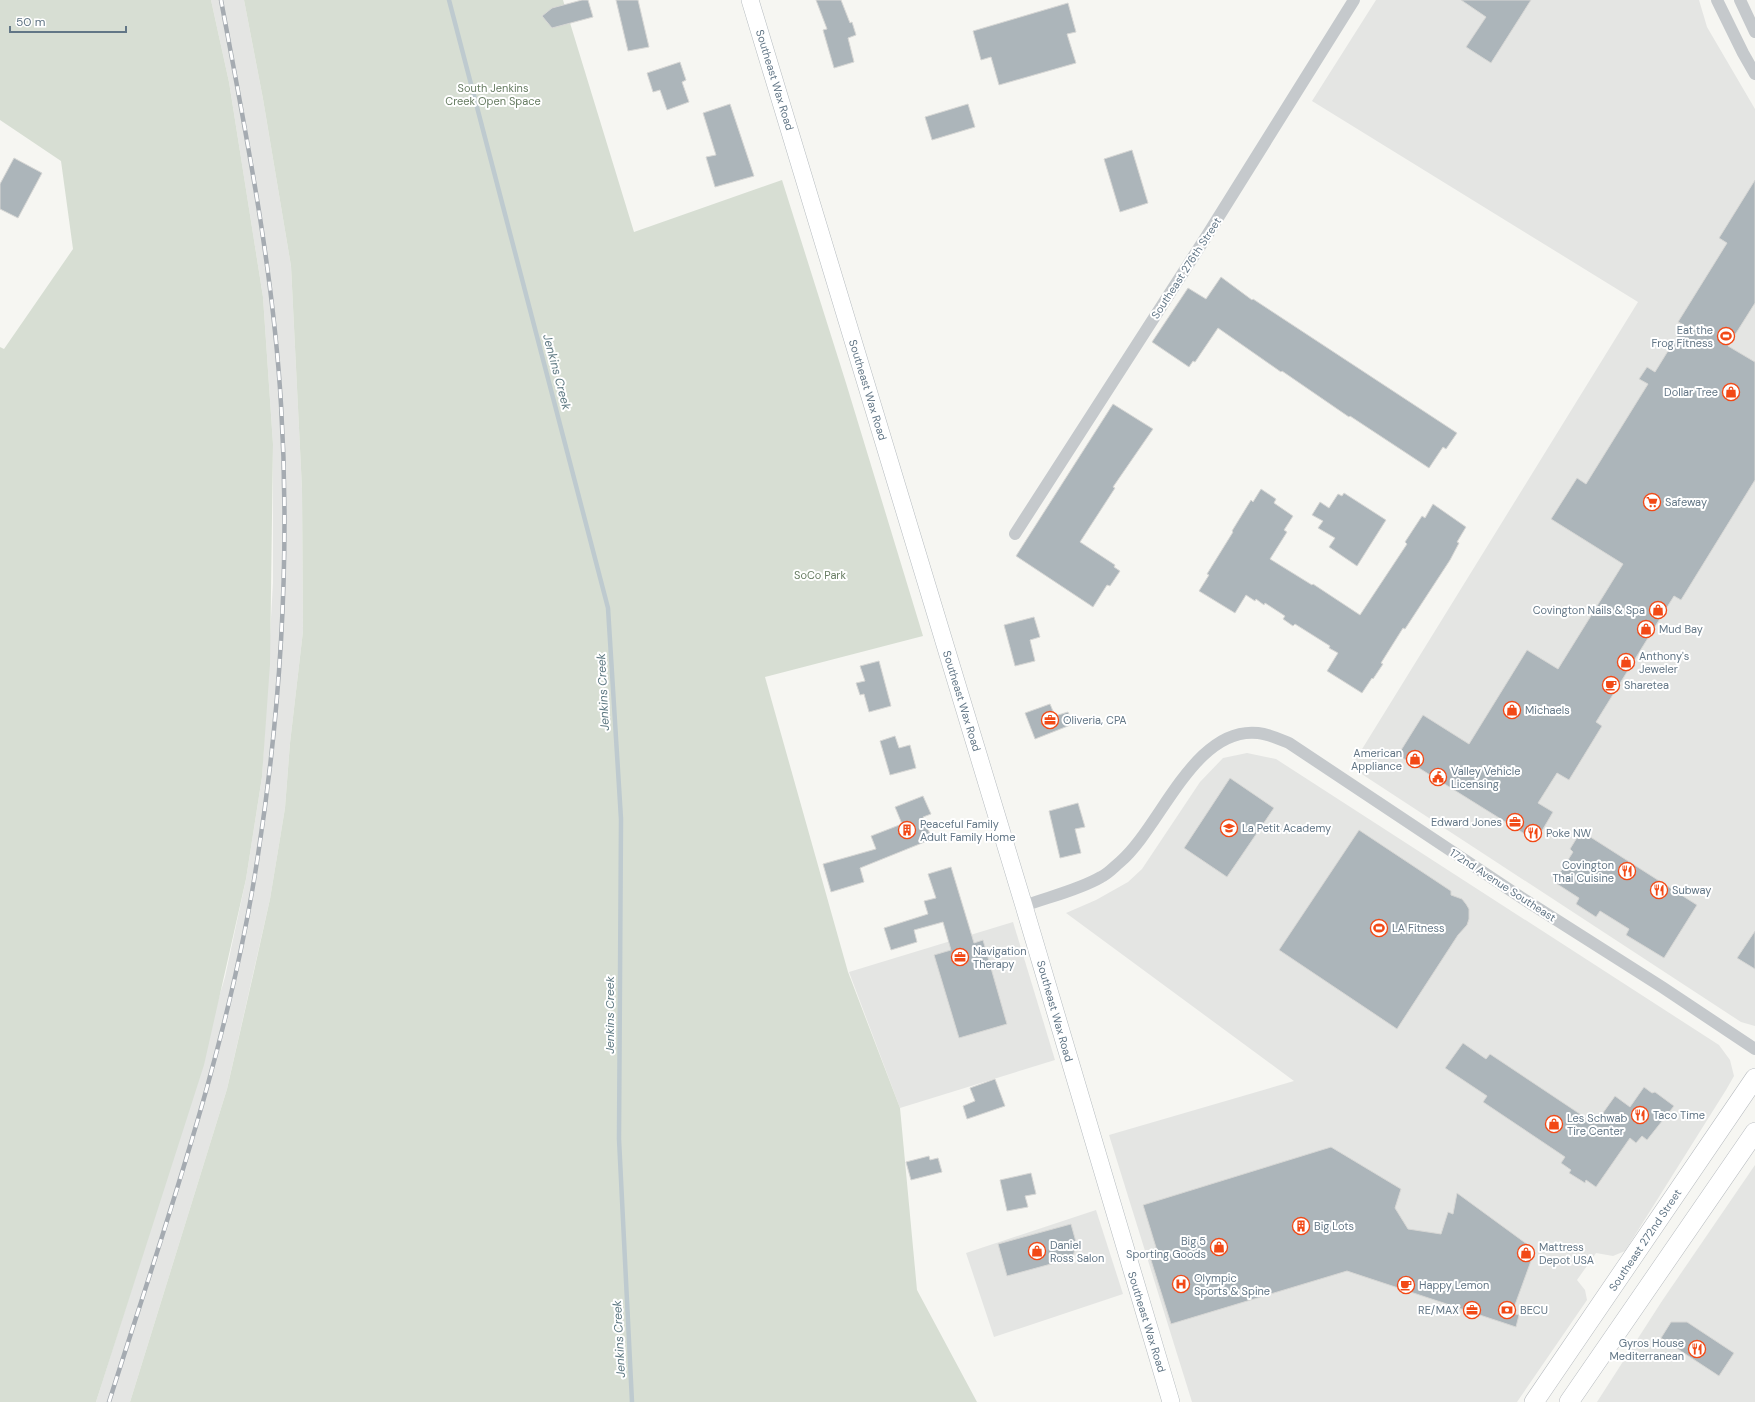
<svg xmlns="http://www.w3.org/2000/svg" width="1755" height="1402" viewBox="0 0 1755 1402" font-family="'DM Sans',sans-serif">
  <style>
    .built { fill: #e4e5e3 }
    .green { fill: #d7ded3 }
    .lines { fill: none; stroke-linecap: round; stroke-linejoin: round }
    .stream { stroke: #becacf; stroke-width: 4.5 }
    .building { fill: #acb5ba; stroke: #d7d7d5 }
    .secondary-casing { stroke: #b5bbbf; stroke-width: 18 }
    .primary-casing { stroke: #b8bcc0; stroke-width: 20 }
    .street { stroke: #c5c9cc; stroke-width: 12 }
    .secondary { stroke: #fff; stroke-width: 17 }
    .primary { stroke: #fff; stroke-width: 19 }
    .rail-casing { stroke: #a5abb1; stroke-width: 4.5 }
    .rail { stroke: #fff; stroke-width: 3; stroke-dasharray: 9; stroke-linecap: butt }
    .labels { text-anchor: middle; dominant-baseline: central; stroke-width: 4; stroke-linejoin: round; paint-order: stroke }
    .street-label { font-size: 11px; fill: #627686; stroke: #fff }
    .park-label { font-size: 11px; fill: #677c62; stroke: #fff }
    .poi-label { font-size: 11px; fill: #627686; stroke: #fff; text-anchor: start }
    .water-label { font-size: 12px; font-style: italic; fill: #5e7983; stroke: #fff }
  </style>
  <rect width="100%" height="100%" fill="#f6f6f2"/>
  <g class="built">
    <polygon points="211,0 244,0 263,99 291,266 302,489 303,631 290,743 285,808 270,899 227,1089 130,1402 96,1402 149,1234 225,977 246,879 262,777 273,583 273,444 263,297 229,82"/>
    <polygon points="1376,0 1699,0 1707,27 1755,109 1755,1026 1741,1022 1351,767 1638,302 1312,101"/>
    <polygon points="1247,753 1276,759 1719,1045 1730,1060 1734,1076 1726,1090 1625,1251 1613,1256 1596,1253 1577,1280 1585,1290 1587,1300 1517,1402 1192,1402 1109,1135 1294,1081 1066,913 1096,900 1128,882 1142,869 1200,782 1223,758"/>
    <polygon points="1013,922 1055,1060 900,1108 849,972"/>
    <polygon points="1755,1165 1755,1402 1597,1402 1662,1301"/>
    <polygon points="1096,1210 1123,1294 994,1337 966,1253"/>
  </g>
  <g class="green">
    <polygon points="0,0 211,0 229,82 263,297 273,444 270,664 262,777 246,879 204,1065 96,1402 0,1402 0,347 4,349 73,249 61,161 0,120"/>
    <polygon points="244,0 563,0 634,232 782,180 846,383 923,636 765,677 848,972 900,1108 917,1290 977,1402 130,1402 227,1089 254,971 270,899 285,808 290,743 303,631 302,489 291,266 263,99"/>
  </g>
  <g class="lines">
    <polyline class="stream" points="449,0 608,608 621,819 619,1139 632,1402"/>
  </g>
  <g class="building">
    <polygon points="582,0 588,0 593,17 552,28 542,16 552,8"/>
    <polygon points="616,0 638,0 649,47 628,51"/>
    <polygon points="816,0 841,0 850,23 852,22 856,35 848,38 854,62 834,68 823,30 827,29"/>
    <polygon points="1461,0 1531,0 1491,63 1466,47 1486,17"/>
    <polygon points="1068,3 1076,32 1067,34 1076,63 999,85 991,57 981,60 973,31"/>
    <polygon points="680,62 686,80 682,82 689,102 667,110 660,90 653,92 647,73"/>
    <polygon points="730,104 754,176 715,187 706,157 716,155 703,113"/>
    <polygon points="968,104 975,127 932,140 925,117"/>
    <polygon points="1132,150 1148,203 1120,212 1104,159"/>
    <polygon points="14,158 42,173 18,218 0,209 0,184"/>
    <polygon points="1755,180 1755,303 1728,346 1755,362 1755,480 1681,600 1674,596 1596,722 1602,726 1569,780 1557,773 1538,803 1553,812 1536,841 1398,755 1423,715 1469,744 1527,650 1558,669 1623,564 1551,519 1577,478 1586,484 1648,384 1639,379 1647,367 1655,372 1684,325 1678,322 1727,243 1719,238"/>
    <polygon points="1221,277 1252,300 1253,299 1457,433 1446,449 1443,447 1429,468 1350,416 1349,417 1282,371 1281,372 1218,328 1195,362 1193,361 1189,367 1152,342 1188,288 1206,299"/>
    <polygon points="1113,404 1153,429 1113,487 1115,488 1080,542 1115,565 1114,567 1120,571 1110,586 1107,585 1093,607 1016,556"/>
    <polygon points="1261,489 1276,499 1274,503 1293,516 1284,530 1287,532 1270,559 1312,585 1313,584 1360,615 1407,544 1405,542 1422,516 1425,518 1433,504 1466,527 1457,542 1459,543 1450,560 1405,629 1403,628 1381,663 1383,664 1373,679 1372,678 1362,693 1327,671 1338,653 1329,648 1330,646 1295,624 1293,626 1283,619 1285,616 1265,603 1264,605 1256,599 1255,601 1246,595 1235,613 1199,591 1209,575 1207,574 1233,532 1232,531 1251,500 1253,502"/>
    <polygon points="1344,493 1386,520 1357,566 1329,547 1335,538 1318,528 1323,521 1312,515 1320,502 1329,508 1338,494 1342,496"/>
    <polygon points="1034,617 1040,637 1030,640 1035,661 1015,666 1004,625"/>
    <polygon points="879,661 891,706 869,712 864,694 860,695 856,683 865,681 860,666"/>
    <polygon points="1050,704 1055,716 1068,712 1073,724 1035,739 1025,713"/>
    <polygon points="895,736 899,748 910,745 916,768 890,775 880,741"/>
    <polygon points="1230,778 1274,808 1227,877 1184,848"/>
    <polygon points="923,796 931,814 923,817 932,839 860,868 864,882 831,892 823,864 876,849 871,836 902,824 895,807"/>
    <polygon points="1078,803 1085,827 1075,829 1081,853 1060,858 1049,811"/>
    <polygon points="1359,830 1451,891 1451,895 1462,899 1466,904 1469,909 1469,919 1467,925 1458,935 1397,1029 1279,950"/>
    <polygon points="1581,831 1697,905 1664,958 1626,935 1629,929 1600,911 1596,917 1576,904 1579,898 1554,882 1573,852 1570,849"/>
    <polygon points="951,867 974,943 983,940 1007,1024 959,1038 934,955 951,950 943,922 914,930 917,942 891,950 884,928 928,914 924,901 936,898 928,874"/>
    <polygon points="1755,931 1755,969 1737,958"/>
    <polygon points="1463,1043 1486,1059 1490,1054 1595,1124 1615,1096 1630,1107 1644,1087 1652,1093 1655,1092 1674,1106 1647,1140 1642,1136 1636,1143 1630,1138 1596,1187 1586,1180 1585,1183 1569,1173 1571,1170 1561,1163 1565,1157 1483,1102 1487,1096 1445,1068"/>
    <polygon points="995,1079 1005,1106 967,1119 963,1106 975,1101 970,1088"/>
    <polygon points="1331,1147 1401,1189 1395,1208 1408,1229 1441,1234 1448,1212 1453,1214 1457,1193 1535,1250 1512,1313 1519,1315 1516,1327 1347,1271 1171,1324 1150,1257 1158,1254 1143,1205"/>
    <polygon points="929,1156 930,1160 938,1158 942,1172 911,1180 906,1162"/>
    <polygon points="1031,1173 1036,1194 1025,1196 1028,1207 1007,1211 1000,1180"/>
    <polygon points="1071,1224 1076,1242 1073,1258 1007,1276 998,1244"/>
    <polygon points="1671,1322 1687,1322 1734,1353 1719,1376 1661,1338"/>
  </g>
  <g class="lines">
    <g class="secondary-casing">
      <polyline id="secondary" points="750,0 1024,906 1171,1402"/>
    </g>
    <g class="primary-casing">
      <g id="primary">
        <polyline points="1534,1402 1755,1078"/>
        <polyline points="1569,1402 1755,1132"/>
      </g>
    </g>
    <g class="street">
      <polyline points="1717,0 1743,53 1755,74"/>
      <polyline points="1740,0 1755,32"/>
      <polyline points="1015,534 1206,237 1354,0"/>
      <path d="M1024,906C1048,897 1079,890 1101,877C1108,874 1114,867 1120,862C1161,827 1194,726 1258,733C1269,734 1279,739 1289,743L1522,898L1662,987L1755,1049"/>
    </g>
    <use href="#secondary" class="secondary"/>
    <use href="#primary" class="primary"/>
    <g class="rail-casing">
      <path id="rail" d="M109,1402C166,1222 230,1043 258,855C281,707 290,554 281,404C273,268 246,134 221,0"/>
    </g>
    <use href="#rail" class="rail"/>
  </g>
  <defs>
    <g id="stadium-ring" transform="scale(0.9)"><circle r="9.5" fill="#fff" stroke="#f24916" stroke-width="1.5"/><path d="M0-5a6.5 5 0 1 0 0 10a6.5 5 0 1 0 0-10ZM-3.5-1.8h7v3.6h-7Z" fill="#f24916"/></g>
    <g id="shop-ring" transform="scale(0.9)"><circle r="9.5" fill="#fff" stroke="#f24916" stroke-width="1.5"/><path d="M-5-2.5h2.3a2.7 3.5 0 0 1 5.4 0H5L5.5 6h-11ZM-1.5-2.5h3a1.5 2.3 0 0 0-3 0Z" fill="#f24916"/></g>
    <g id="supermarket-ring" transform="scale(0.9)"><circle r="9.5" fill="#fff" stroke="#f24916" stroke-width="1.5"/><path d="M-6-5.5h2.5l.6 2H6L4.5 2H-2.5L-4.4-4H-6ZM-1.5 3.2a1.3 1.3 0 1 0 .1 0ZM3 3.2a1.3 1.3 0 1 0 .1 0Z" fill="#f24916"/></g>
    <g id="cafe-ring" transform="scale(0.9)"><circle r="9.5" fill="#fff" stroke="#f24916" stroke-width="1.5"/><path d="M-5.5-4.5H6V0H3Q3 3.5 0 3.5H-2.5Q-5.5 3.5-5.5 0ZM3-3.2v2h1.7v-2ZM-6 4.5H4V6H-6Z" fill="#f24916"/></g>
    <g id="office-ring" transform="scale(0.9)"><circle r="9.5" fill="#fff" stroke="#f24916" stroke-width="1.5"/><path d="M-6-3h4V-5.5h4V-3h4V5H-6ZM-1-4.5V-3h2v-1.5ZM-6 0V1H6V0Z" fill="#f24916"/></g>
    <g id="civic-ring" transform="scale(0.9)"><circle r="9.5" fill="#fff" stroke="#f24916" stroke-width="1.5"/><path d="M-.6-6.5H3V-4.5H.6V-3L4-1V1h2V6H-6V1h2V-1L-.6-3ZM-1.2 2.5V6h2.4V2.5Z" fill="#f24916"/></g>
    <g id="school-ring" transform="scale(0.9)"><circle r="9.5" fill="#fff" stroke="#f24916" stroke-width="1.5"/><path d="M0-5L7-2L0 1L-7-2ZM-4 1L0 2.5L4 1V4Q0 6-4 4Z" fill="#f24916"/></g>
    <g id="building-ring" transform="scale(0.9)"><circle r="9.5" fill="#fff" stroke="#f24916" stroke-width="1.5"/><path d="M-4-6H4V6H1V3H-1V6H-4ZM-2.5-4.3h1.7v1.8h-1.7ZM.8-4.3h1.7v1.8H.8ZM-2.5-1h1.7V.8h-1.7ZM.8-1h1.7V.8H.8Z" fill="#f24916"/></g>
    <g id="restaurant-ring" transform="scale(0.9)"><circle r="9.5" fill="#fff" stroke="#f24916" stroke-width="1.5"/><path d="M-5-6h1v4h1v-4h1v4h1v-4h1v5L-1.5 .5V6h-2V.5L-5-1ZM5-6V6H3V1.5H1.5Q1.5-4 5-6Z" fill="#f24916"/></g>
    <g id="hospital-ring" transform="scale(0.9)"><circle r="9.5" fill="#fff" stroke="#f24916" stroke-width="1.5"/><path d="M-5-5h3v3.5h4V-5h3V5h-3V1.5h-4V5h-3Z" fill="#f24916"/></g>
    <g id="bank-ring" transform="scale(0.9)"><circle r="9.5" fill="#fff" stroke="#f24916" stroke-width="1.5"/><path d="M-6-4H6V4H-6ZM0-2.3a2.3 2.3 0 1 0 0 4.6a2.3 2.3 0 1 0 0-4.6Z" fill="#f24916"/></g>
  </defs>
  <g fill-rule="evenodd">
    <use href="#stadium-ring" x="1726" y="336"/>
    <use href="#shop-ring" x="1731" y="392"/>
    <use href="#supermarket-ring" x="1652" y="502"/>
    <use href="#shop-ring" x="1658" y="610"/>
    <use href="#shop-ring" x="1646" y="629"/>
    <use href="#shop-ring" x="1626" y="662"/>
    <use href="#cafe-ring" x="1611" y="685"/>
    <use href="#shop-ring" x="1512" y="710"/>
    <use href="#office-ring" x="1050" y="720"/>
    <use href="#shop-ring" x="1415" y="759"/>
    <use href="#civic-ring" x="1438" y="777"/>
    <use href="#office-ring" x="1515" y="822"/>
    <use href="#school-ring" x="1229" y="828"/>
    <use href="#building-ring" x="907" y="830"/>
    <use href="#restaurant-ring" x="1533" y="833"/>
    <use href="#restaurant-ring" x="1627" y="871"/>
    <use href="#restaurant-ring" x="1659" y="890"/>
    <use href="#stadium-ring" x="1379" y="928"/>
    <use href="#office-ring" x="960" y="957"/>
    <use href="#restaurant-ring" x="1640" y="1115"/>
    <use href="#shop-ring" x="1554" y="1124"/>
    <use href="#building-ring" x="1301" y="1226"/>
    <use href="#shop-ring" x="1219" y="1247"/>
    <use href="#shop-ring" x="1037" y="1251"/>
    <use href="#shop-ring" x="1526" y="1253"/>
    <use href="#hospital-ring" x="1181" y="1284"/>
    <use href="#cafe-ring" x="1406" y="1285"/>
    <use href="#office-ring" x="1472" y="1310"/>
    <use href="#bank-ring" x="1507" y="1310"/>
    <use href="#restaurant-ring" x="1697" y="1349"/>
  </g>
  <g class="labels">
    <g class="street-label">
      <text transform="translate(775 80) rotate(73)">Southeast Wax Road</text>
      <text transform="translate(1186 268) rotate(-57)">Southeast 276th Street</text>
      <text transform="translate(868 390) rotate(73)">Southeast Wax Road</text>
      <text transform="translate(962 701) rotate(73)">Southeast Wax Road</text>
      <text transform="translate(1503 885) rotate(33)">172nd Avenue Southeast</text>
      <text transform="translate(1055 1011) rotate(74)">Southeast Wax Road</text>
      <text transform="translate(1645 1240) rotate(-56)">Southeast 272nd Street</text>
      <text transform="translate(1147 1322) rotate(73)">Southeast Wax Road</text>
    </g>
    <g class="park-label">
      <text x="493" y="88">South Jenkins<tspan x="493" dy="13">Creek Open Space</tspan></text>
      <text x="820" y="575">SoCo Park</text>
    </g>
    <g class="poi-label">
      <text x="1713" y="330" text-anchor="end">Eat the<tspan x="1713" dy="13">Frog Fitness</tspan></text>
      <text x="1718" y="392" text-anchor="end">Dollar Tree</text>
      <text x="1665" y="502">Safeway</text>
      <text x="1645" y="610" text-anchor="end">Covington Nails &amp; Spa</text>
      <text x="1659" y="629">Mud Bay</text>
      <text x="1639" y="656">Anthony's<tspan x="1639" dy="13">Jeweler</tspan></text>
      <text x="1624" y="685">Sharetea</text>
      <text x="1525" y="710">Michaels</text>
      <text x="1063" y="720">Oliveria, CPA</text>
      <text x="1402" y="753" text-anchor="end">American<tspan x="1402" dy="13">Appliance</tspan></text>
      <text x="1451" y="771">Valley Vehicle<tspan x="1451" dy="13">Licensing</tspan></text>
      <text x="1502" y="822" text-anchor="end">Edward Jones</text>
      <text x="920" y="824">Peaceful Family<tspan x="920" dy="13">Adult Family Home</tspan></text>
      <text x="1242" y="828">La Petit Academy</text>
      <text x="1546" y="833">Poke NW</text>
      <text x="1614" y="865" text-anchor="end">Covington<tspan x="1614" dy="13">Thai Cuisine</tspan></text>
      <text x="1672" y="890">Subway</text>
      <text x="1392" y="928">LA Fitness</text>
      <text x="973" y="951">Navigation<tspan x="973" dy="13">Therapy</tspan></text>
      <text x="1653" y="1115">Taco Time</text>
      <text x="1567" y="1118">Les Schwab<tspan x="1567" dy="13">Tire Center</tspan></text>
      <text x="1314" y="1226">Big Lots</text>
      <text x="1206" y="1241" text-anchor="end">Big 5<tspan x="1206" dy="13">Sporting Goods</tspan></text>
      <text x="1050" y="1245">Daniel<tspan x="1050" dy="13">Ross Salon</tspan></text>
      <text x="1539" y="1247">Mattress<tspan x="1539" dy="13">Depot USA</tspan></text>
      <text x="1194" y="1278">Olympic<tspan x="1194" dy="13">Sports &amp; Spine</tspan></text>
      <text x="1419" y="1285">Happy Lemon</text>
      <text x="1459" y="1310" text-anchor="end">RE/MAX</text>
      <text x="1520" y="1310">BECU</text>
      <text x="1684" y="1343" text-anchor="end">Gyros House<tspan x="1684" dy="13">Mediterranean</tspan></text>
    </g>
    <g class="water-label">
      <text transform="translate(557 372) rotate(75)">Jenkins Creek</text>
      <text transform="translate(603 692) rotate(-93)">Jenkins Creek</text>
      <text transform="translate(610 1015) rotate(-90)">Jenkins Creek</text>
      <text transform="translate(619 1339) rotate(-93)">Jenkins Creek</text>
    </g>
  </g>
  <path d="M10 26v6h116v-6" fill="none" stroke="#627686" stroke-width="2"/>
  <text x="16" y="26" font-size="12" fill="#627686" stroke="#ffffff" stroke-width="3" paint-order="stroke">50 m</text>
</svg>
